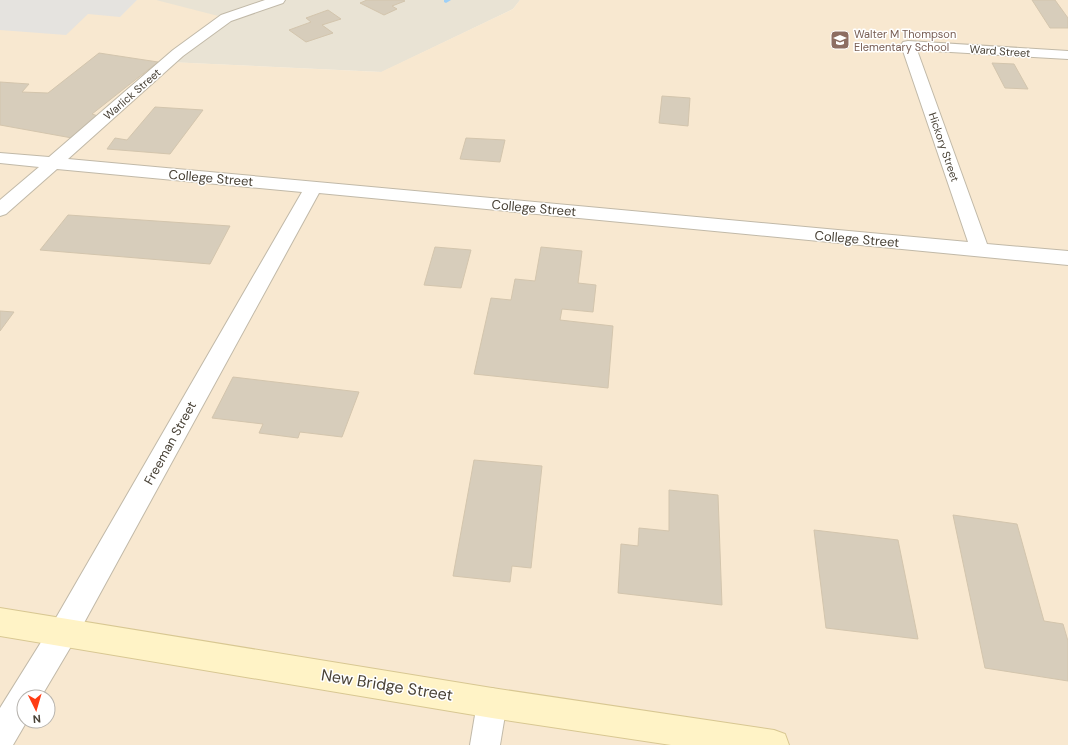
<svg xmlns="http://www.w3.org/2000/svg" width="1068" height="745" viewBox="0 0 1068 745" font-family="'DM Sans',sans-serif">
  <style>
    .residential { fill: #e9e3d4 }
    .commercial { fill: #f8e8d0; fill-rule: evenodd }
    .parking { fill: #e5e3df }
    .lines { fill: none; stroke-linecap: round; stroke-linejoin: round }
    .stream { fill: #9ed0f7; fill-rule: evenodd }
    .building { fill: #d7cdbb; stroke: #d3c5ad }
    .street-casing { stroke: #c1b9a8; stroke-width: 2 }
    .secondary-casing { stroke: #d8c792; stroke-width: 2 }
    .street { fill: #fff; fill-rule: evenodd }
    .secondary { fill: #fff3c6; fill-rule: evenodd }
    .labels { text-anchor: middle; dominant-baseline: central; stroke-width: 3; stroke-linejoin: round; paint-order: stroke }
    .far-education-label { font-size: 11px; fill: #785e54; stroke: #fff; text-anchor: start }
    .far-street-label { font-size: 11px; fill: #484135; stroke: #fff }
    .street-label { font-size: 13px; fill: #484135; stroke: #fff }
    .near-street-label { font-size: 16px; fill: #484135; stroke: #fff }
  </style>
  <rect width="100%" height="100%" fill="#f5f1e7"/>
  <polygon class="residential" points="156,0 520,0 513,9 382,72 168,62"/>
  <path class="commercial" d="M0,0H156L226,18L169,62L381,72L513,9L520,0H1068V745H0ZM24,697H48V721H24Z"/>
  <polygon class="parking" points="0,0 137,0 120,17 88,14 66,35 0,30"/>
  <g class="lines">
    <polygon class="stream" points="444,0 451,0 446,3 444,2"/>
  </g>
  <g class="building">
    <polygon points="367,0 403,0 405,1 392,6 397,9 384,15 360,3"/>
    <polygon points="1032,0 1055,0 1068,18 1068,28 1050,28"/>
    <polygon points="328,10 341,19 322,25 333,33 306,42 289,30 311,22 306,18"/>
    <polygon points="99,53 158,62 92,114 101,117 72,138 0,125 0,82 29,84 22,92 48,93"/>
    <polygon points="992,63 1014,64 1028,89 1005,88"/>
    <polygon points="662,96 690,98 688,126 659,123"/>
    <polygon points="155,107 203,110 170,154 107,149 115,138 127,140"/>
    <polygon points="466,138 505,140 500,162 460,159"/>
    <polygon points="68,215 230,226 210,264 40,250"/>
    <polygon points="435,247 471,250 461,288 424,285"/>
    <polygon points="541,247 582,251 578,283 596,285 593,312 562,309 560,320 613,326 608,388 474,374 491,298 511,300 515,279 535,281"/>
    <polygon points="0,311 14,312 0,331"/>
    <polygon points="233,377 359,392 342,437 300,432 298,438 259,433 263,424 212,418"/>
    <polygon points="474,460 542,466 531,568 512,566 510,582 453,576"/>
    <polygon points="669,490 718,495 722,605 618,593 621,544 638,546 639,528 669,531"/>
    <polygon points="953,515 1017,524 1044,621 1063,624 1068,641 1068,681 985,668"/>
    <polygon points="814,530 898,540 918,639 826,628"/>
  </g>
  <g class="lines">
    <g class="street-casing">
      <g id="street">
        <polygon points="265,0 285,0 283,3 231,21 183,56 68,159 968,242 901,45 903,42 908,41 1068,51 1068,59 917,50 987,244 1068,251 1068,265 319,193 73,643 41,697 24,697 24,721 27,721 13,745 0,745 0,708 53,623 302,192 57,169 6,214 0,216 0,200 39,167 0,163 0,153 49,157 173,50 221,15"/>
        <polygon points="492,688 503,692 507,703 500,745 470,745 477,703 481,692"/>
      </g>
    </g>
    <g class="secondary-casing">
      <polygon id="secondary" points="0,608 492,688 774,730 785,734 789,745 671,745 492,718 0,636"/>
    </g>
    <use href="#street" class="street"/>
    <use href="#secondary" class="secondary"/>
  </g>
  <defs>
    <g id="school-square" transform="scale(1)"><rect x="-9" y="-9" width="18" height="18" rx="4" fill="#8d6e63" stroke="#fff"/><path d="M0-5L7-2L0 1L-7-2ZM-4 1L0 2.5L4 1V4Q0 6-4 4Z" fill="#fff"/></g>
  </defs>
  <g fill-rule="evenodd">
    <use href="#school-square" x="840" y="40"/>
  </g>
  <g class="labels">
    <g class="far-education-label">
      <text x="854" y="34">Walter M Thompson<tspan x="854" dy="13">Elementary School</tspan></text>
    </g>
    <g class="far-street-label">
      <text transform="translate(1000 51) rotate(4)">Ward Street</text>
      <text transform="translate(132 94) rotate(-41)">Warlick Street</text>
      <text transform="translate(944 147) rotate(71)">Hickory Street</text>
    </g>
    <g class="street-label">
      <text transform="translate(211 178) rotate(5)">College Street</text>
      <text transform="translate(534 208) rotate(5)">College Street</text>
      <text transform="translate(857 239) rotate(5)">College Street</text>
      <text transform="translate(170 443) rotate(-61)">Freeman Street</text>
    </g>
    <g class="near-street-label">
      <text transform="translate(387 685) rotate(9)">New Bridge Street</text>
    </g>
  </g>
  <g transform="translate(36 709) rotate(175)"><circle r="19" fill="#ffffff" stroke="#b6b3ae"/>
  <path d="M0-3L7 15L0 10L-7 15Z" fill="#ff3c13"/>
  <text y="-6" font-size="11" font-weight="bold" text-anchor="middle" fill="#484135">N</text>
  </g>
</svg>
